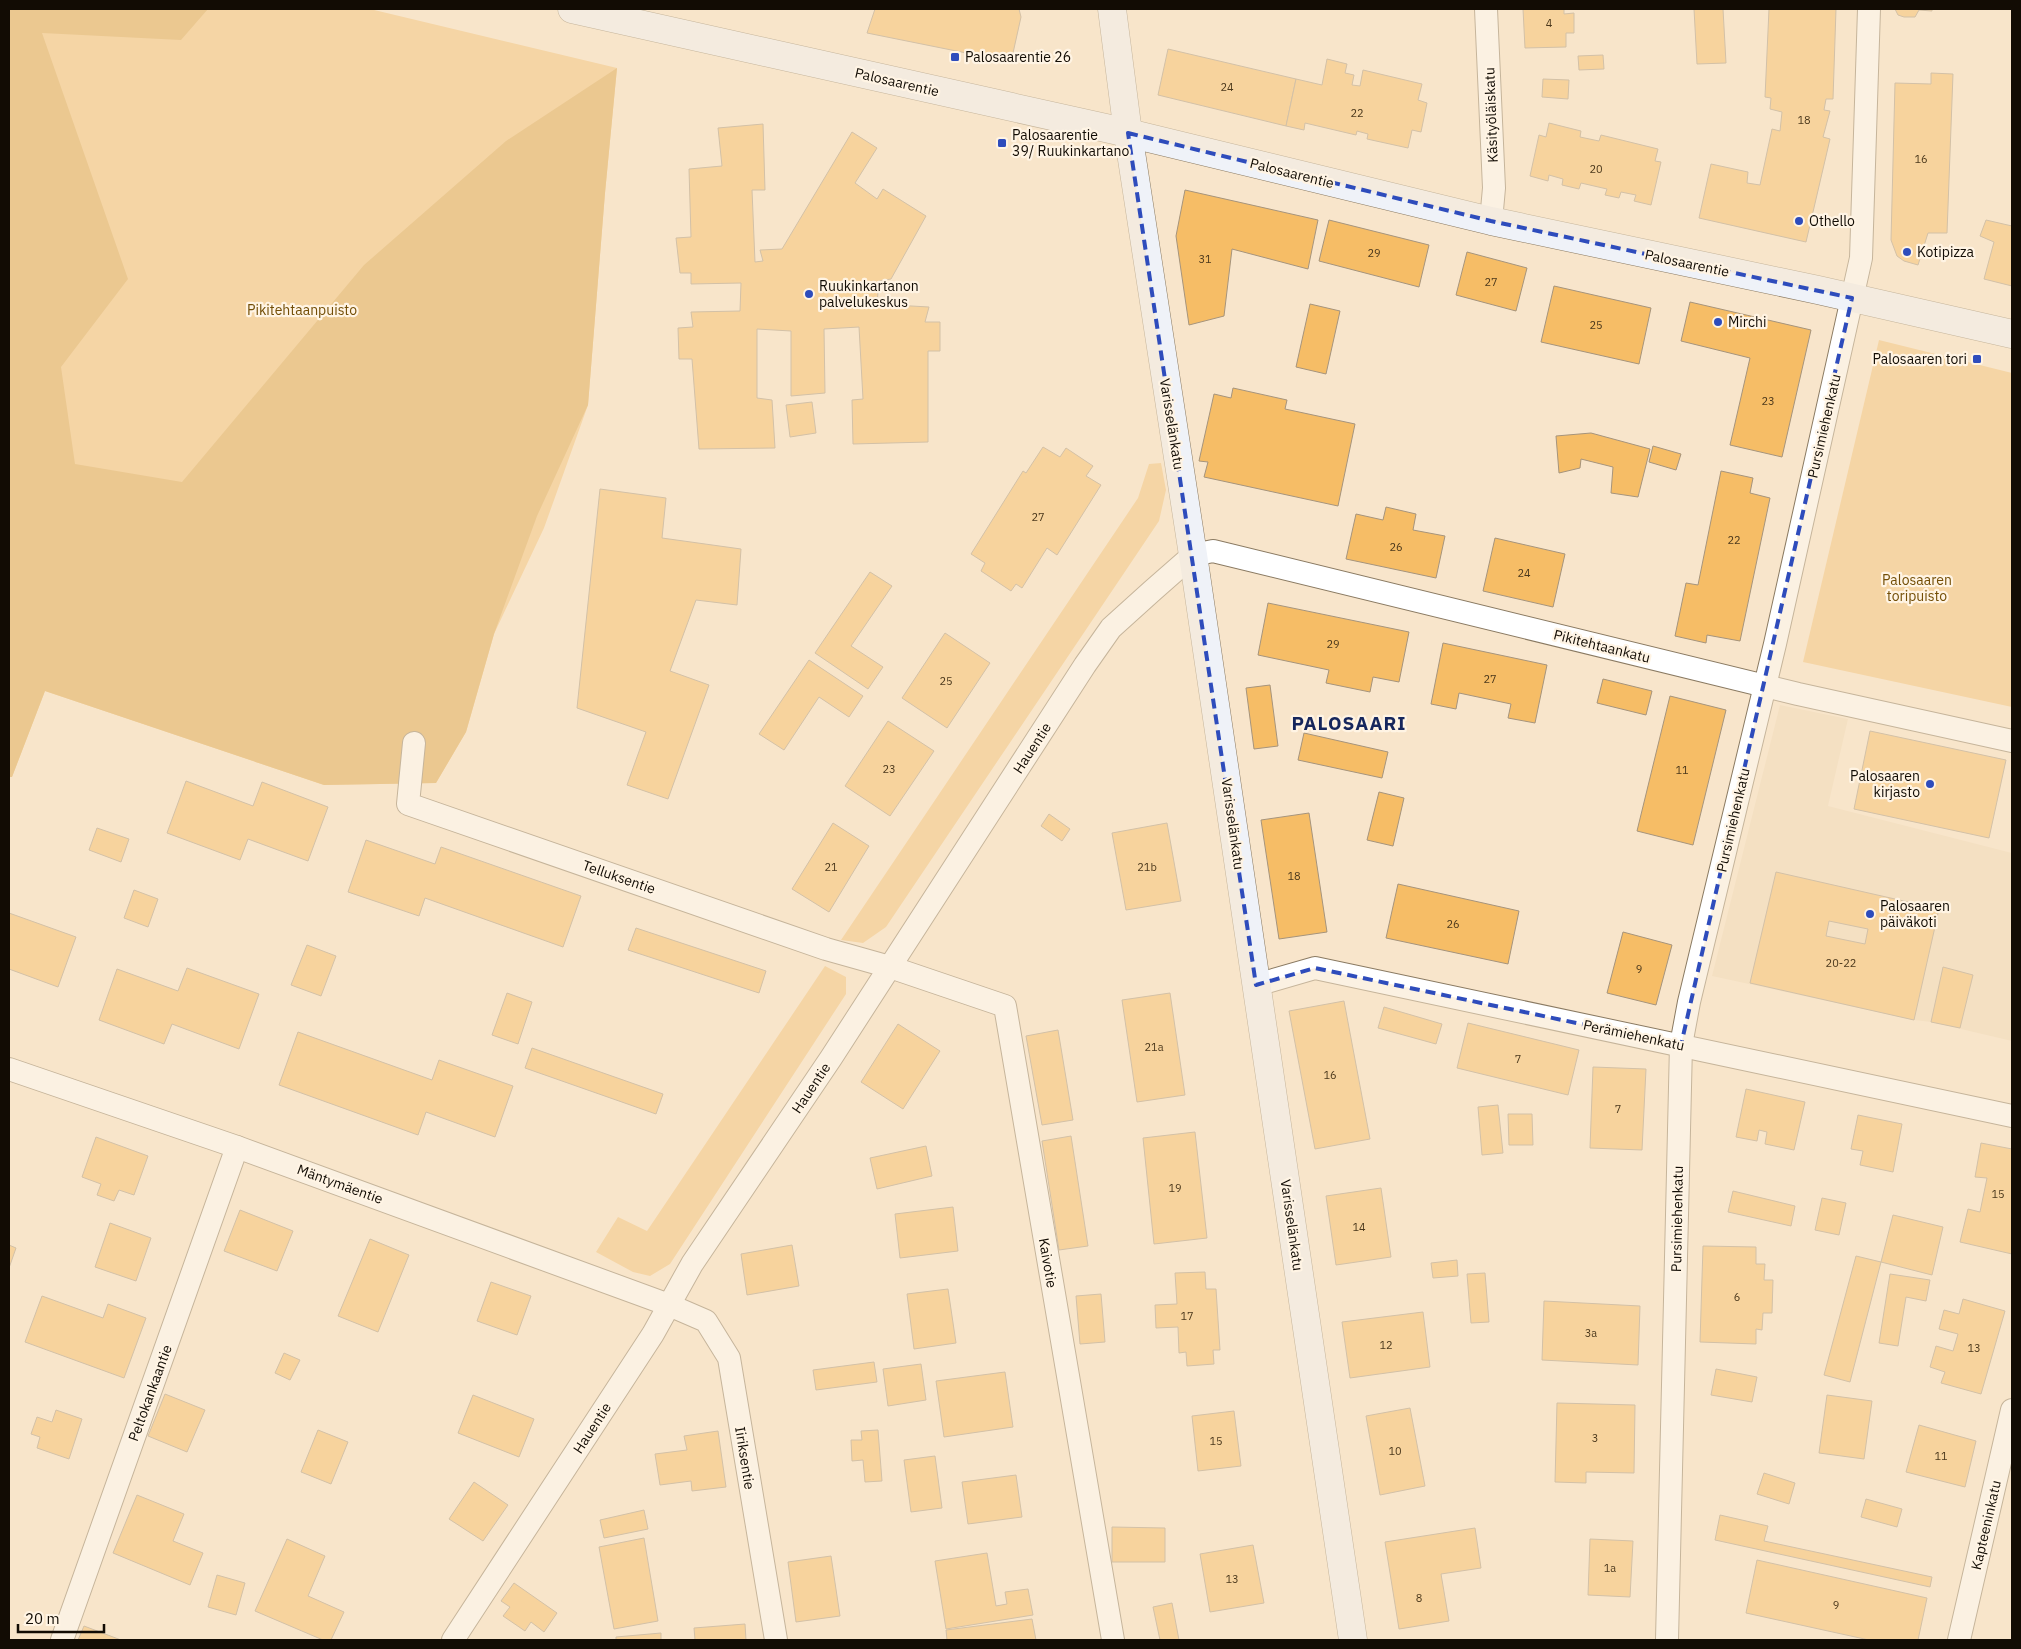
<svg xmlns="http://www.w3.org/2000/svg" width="2021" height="1649" viewBox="0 0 2021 1649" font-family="'IBM Plex Sans',sans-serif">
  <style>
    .built { fill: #f0d9b8 }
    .green { fill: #f1c179 }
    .forest { fill: #dba44b }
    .building { fill: #f6bd66; stroke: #a6947c; fill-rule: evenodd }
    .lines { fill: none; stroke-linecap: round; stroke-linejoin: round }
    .street-casing { stroke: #8a7a62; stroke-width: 24 }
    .secondary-casing { stroke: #8a7a62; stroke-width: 29 }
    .street { stroke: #fff; stroke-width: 22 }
    .secondary { stroke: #eff2f8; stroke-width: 28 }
    .marked { fill: none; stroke: #2e4cbc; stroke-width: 4; stroke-dasharray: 10 6; stroke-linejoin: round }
    .poi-dot { fill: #2e4cbc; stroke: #fff4e4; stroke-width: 2 }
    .labels { text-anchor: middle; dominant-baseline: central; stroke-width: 4.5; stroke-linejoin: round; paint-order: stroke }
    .number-label { font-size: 11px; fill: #4b381c }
    .poi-label { font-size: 14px; fill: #120c04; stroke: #fff4e4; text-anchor: start }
    .street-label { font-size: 14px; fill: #120c04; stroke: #fff4e4 }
    .park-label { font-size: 14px; fill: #734e06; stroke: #fff4e4 }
    .district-label { font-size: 19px; font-weight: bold; letter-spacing: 1px; fill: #16265c; stroke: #fff4e4 }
  </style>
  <rect width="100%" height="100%" fill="#f8e5cb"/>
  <polygon class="built" points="1780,705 1848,719 1828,806 2012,853 2012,1041 1931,1022 1914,1020 1712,976"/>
  <g class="green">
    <polygon points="9,9 370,9 617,68 605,193 588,405 544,528 494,634 466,732 436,783 324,785 45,691 12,777 9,777"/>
    <polygon points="1879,340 2012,373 2012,707 1803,662"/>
    <polygon points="1161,463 1166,490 1159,521 886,927 863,943 841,940 1138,498 1149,464"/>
    <polygon points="825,966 846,977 846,994 670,1264 650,1276 633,1272 596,1252 618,1217 647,1231"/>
  </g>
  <polygon class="forest" points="9,9 208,9 181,40 42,33 128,279 61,367 75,464 182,482 364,265 506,141 617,68 605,193 588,405 537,516 494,634 466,732 436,783 324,785 45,691 12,777 9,777"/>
  <g class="building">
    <polygon points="875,9 1019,9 1021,17 1011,62 867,33"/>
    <polygon points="1523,9 1564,9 1564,14 1574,13 1574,33 1566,33 1566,47 1525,48"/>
    <polygon points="1694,9 1723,9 1726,63 1697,64"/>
    <polygon points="1769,9 1836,9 1833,99 1826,99 1824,110 1830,111 1823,137 1830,139 1806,242 1699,218 1711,164 1748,172 1747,183 1760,185 1772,129 1780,131 1782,112 1770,109 1771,98 1765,97"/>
    <polygon points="1895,9 1932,9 1932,11 1919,10 1915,17 1904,17 1898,15"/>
    <polygon points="1168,49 1296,79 1286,126 1158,95"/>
    <polygon points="1603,55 1604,69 1579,70 1578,56"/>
    <polygon points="1327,59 1347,64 1345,73 1354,75 1352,85 1360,86 1363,70 1422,84 1418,100 1427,103 1421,132 1412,130 1408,148 1367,139 1368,134 1357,131 1356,135 1305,123 1304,130 1286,126 1296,79 1322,85"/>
    <polygon points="1931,73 1953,74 1947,233 1928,233 1918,265 1904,261 1897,256 1891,240 1895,83 1931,84"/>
    <polygon points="1543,79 1569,80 1568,99 1542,97"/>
    <polygon points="1549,123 1581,131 1580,137 1599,141 1601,135 1658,149 1655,161 1661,162 1651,205 1634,201 1636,195 1621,192 1619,198 1605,195 1607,189 1581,183 1579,189 1562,185 1563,179 1549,175 1548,181 1530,176 1539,135 1546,137"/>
    <polygon points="763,124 765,190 752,190 755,262 763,261 760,250 782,249 852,132 877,148 855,183 877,199 883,189 926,216 891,279 879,281 877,304 929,307 925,322 940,322 940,351 928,351 928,442 853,444 852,400 863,399 859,327 824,329 825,393 791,396 791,331 757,329 757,398 772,400 775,448 699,449 692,359 679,359 678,328 693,327 691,312 740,311 741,283 691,284 691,273 680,273 676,238 691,237 689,169 722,166 718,128"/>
    <polygon points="1185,190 1318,220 1308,269 1232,249 1224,316 1189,325 1176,236"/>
    <polygon points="1329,220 1429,245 1419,287 1319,261"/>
    <polygon points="1986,220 2012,226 2012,286 1984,279 1994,242 1980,236"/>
    <polygon points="1467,252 1527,268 1516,311 1456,295"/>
    <polygon points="1554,286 1651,308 1639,364 1541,342"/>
    <polygon points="1690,302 1811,330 1782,457 1730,445 1750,358 1681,341"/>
    <polygon points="1310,304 1340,311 1326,374 1296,367"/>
    <polygon points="1233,388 1287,400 1285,409 1355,424 1338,506 1204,477 1208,462 1199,461 1214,394 1231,398"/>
    <polygon points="812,402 816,433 790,437 786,405"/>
    <polygon points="1591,433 1650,449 1638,497 1611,493 1613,467 1581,459 1580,468 1559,473 1556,436"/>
    <polygon points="1653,446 1681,454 1676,470 1649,462"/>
    <polygon points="1043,447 1060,457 1066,448 1093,466 1086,476 1101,485 1057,555 1047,548 1022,588 1016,584 1011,591 981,571 985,563 971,554 1023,471 1026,473"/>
    <polygon points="1721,471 1753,478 1750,493 1770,498 1740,641 1707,635 1706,643 1675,636 1686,583 1698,585"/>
    <polygon points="600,489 666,498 662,538 741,549 737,605 696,600 670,671 709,685 668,799 627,785 646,732 577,708"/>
    <polygon points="1386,507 1416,514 1413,530 1445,536 1436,578 1346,559 1356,514 1383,520"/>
    <polygon points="1495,538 1565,554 1553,607 1483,591"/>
    <polygon points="870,572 892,586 851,646 883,667 868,689 815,653"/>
    <polygon points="1268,603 1409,632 1399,682 1373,677 1370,692 1326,683 1329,670 1258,655"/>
    <polygon points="945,633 990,663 947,728 902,698"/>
    <polygon points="1443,643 1547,665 1535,723 1508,718 1511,704 1459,693 1456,709 1431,704"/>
    <polygon points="809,660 863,696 849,717 819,697 784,750 759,734"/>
    <polygon points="1603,679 1652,691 1646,715 1597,703"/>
    <polygon points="1270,685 1278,746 1254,749 1246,688"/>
    <polygon points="1670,696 1726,710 1693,845 1637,831"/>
    <polygon points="888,721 934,751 890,816 845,786"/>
    <polygon points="1870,731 2006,760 1989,838 1854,809"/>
    <polygon points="1304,733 1388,752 1382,778 1298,760"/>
    <polygon points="186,781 253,806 262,782 328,807 308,861 248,839 240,860 167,833"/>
    <polygon points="1379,792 1404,798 1393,846 1367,840"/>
    <polygon points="1309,813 1327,932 1279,939 1261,820"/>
    <polygon points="1049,814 1070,829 1062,841 1041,826"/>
    <polygon points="833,823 869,846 829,912 792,889"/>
    <polygon points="1167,823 1181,901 1126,910 1112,833"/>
    <polygon points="97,828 129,839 121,862 89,850"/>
    <polygon points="366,840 435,864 441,847 581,896 563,947 425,898 419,916 348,892"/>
    <path d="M1776,872L1939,909L1914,1020L1750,983ZM1829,921L1868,929L1865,944L1826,936Z"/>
    <polygon points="1398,884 1519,911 1508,964 1386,938"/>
    <polygon points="134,890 158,899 148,927 124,918"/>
    <polygon points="9,913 76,937 58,987 9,969"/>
    <polygon points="636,928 766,971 759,993 628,950"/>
    <polygon points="1623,932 1672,945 1656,1005 1607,993"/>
    <polygon points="307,945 336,956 321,996 291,985"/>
    <polygon points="1943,967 1973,975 1960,1028 1931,1022"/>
    <polygon points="187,968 259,994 239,1049 172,1024 164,1044 99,1020 117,969 178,991"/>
    <polygon points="507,993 532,1002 518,1044 492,1035"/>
    <polygon points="1170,993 1185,1095 1137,1102 1122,1000"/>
    <polygon points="1344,1001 1370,1139 1315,1149 1289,1011"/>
    <polygon points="1384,1007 1442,1024 1436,1044 1378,1028"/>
    <polygon points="1468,1023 1579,1050 1568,1095 1457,1068"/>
    <polygon points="898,1024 940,1051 903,1109 861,1082"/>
    <polygon points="1058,1030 1073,1120 1042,1125 1026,1036"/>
    <polygon points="298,1032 432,1080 439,1060 513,1086 495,1137 426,1112 418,1135 279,1085"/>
    <polygon points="532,1048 663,1094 656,1114 525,1068"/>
    <polygon points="1593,1067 1646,1069 1642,1150 1590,1148"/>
    <polygon points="1746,1089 1805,1102 1794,1150 1765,1144 1767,1132 1759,1130 1757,1141 1736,1137"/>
    <polygon points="1498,1105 1503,1153 1482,1155 1478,1107"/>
    <polygon points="1508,1114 1532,1114 1533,1145 1509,1145"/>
    <polygon points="1858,1115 1902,1124 1893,1172 1860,1165 1863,1151 1851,1149"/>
    <polygon points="1195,1132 1207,1238 1154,1244 1143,1138"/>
    <polygon points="1071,1136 1088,1246 1059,1250 1042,1141"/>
    <polygon points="96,1137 148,1156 134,1195 119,1190 114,1201 97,1195 101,1184 82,1177"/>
    <polygon points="1981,1143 2012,1149 2012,1254 1960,1242 1968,1209 1980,1212 1987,1178 1975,1177"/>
    <polygon points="926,1146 932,1176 877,1189 870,1158"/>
    <polygon points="1381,1188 1391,1257 1336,1265 1326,1196"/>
    <polygon points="1733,1191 1795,1206 1791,1226 1728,1212"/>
    <polygon points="1822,1198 1846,1203 1839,1235 1815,1230"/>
    <polygon points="953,1207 958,1251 900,1258 895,1214"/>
    <polygon points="240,1210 293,1231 277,1271 224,1251"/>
    <polygon points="1893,1215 1943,1227 1932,1275 1881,1262"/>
    <polygon points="110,1223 151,1238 136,1281 95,1267"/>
    <polygon points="370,1239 409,1255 378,1332 338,1316"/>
    <polygon points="9,1245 16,1248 9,1268"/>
    <polygon points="792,1245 799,1286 747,1295 741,1254"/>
    <polygon points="1703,1246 1756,1247 1756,1264 1765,1264 1764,1280 1773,1280 1772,1313 1763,1313 1762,1330 1756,1329 1756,1344 1700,1342"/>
    <polygon points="1856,1256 1881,1262 1850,1382 1824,1375"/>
    <polygon points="1457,1260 1458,1276 1433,1278 1431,1263"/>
    <polygon points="1205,1272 1206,1289 1216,1289 1220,1350 1213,1350 1214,1364 1187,1366 1186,1352 1179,1353 1178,1327 1156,1328 1155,1305 1177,1304 1175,1273"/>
    <polygon points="1485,1273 1489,1322 1471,1323 1467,1274"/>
    <polygon points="1890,1274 1930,1280 1926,1301 1906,1297 1898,1346 1879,1343"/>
    <polygon points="491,1282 531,1296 517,1335 477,1321"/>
    <polygon points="948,1289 956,1343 914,1349 907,1294"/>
    <polygon points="1101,1294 1105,1342 1080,1344 1076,1296"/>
    <polygon points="42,1296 103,1318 108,1304 146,1318 124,1378 25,1342"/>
    <polygon points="1963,1299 2005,1311 1981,1394 1941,1383 1945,1372 1930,1367 1936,1346 1953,1351 1958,1334 1939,1329 1944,1310 1959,1314"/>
    <polygon points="1544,1301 1640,1306 1638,1365 1542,1360"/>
    <polygon points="1423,1312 1430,1367 1350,1378 1342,1322"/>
    <polygon points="284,1353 300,1360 290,1380 275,1373"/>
    <polygon points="874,1362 877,1382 816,1390 813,1370"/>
    <polygon points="921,1364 926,1400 888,1406 883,1369"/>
    <polygon points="1716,1369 1757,1377 1752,1402 1711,1395"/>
    <polygon points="1005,1372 1013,1427 944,1437 936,1381"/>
    <polygon points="165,1394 205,1410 187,1452 148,1436"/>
    <polygon points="473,1395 534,1419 519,1457 458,1433"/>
    <polygon points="1827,1395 1872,1401 1864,1459 1819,1453"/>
    <polygon points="1557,1403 1635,1405 1634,1473 1586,1472 1586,1483 1555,1482"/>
    <polygon points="1410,1408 1425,1486 1380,1495 1366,1416"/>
    <polygon points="56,1410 82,1419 69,1459 37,1448 40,1437 31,1434 37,1417 52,1422"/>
    <polygon points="1234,1411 1241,1466 1198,1471 1192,1416"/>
    <polygon points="1919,1425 1976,1441 1965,1487 1906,1472"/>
    <polygon points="318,1430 348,1442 331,1484 301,1472"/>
    <polygon points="878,1430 882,1481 865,1482 863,1460 852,1461 851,1440 862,1440 861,1431"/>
    <polygon points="718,1431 726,1487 692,1491 691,1481 660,1485 655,1454 687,1450 684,1436"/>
    <polygon points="935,1456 942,1508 911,1512 904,1460"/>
    <polygon points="1764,1473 1795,1483 1789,1504 1757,1494"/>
    <polygon points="1016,1475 1022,1517 968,1524 962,1482"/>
    <polygon points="474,1482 508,1505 483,1541 449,1519"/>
    <polygon points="137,1495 184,1514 173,1541 203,1553 190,1585 113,1553"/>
    <polygon points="1866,1499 1902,1509 1897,1527 1861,1517"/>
    <polygon points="644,1510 648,1529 604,1538 600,1520"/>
    <polygon points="1720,1515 1768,1526 1764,1541 1932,1577 1930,1587 1715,1540"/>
    <polygon points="1112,1527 1165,1528 1165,1562 1112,1562"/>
    <polygon points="1475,1528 1481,1568 1441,1574 1449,1621 1399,1629 1385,1542"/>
    <polygon points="644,1538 658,1621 614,1629 599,1547"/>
    <polygon points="287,1539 325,1556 308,1596 344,1612 331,1640 323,1640 255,1611"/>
    <polygon points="1590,1539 1633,1541 1630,1597 1588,1595"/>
    <polygon points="1253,1545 1264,1603 1210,1612 1200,1554"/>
    <polygon points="987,1553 996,1606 1007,1604 1005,1592 1028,1589 1033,1615 946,1629 935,1561"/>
    <polygon points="831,1556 840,1616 796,1622 788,1562"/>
    <polygon points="1757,1560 1927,1598 1918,1640 1869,1640 1746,1613"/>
    <polygon points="217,1575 245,1583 236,1615 208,1607"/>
    <polygon points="514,1583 557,1613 544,1632 531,1622 525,1631 503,1616 510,1607 501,1601"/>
    <polygon points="1172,1603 1179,1640 1160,1640 1153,1607"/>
    <polygon points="1032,1619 1036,1640 947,1640 946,1630"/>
    <polygon points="745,1624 746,1640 695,1640 694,1628"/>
    <polygon points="84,1626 121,1640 78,1640"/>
    <polygon points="661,1633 661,1640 616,1640 616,1637"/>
  </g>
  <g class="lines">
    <g class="street-casing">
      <g id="street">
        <polyline points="1486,9 1494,188 1491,221"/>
        <polyline points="414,743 408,804 826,949 890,967 1005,1006 1113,1640"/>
        <polyline points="1256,985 1315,968 2012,1116"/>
        <polyline points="9,1069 237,1147 669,1305 706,1321 729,1358 776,1640"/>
        <polyline points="62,1640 237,1147"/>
        <polyline points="453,1640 653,1334 692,1264 831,1058 1085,665 1111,628 1152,591 1193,555 1213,551 1798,694 2012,741"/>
        <polyline points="1667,1640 1681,1045 1689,1002 1775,644 1861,258 1869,9"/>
        <polyline points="1959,1640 2012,1410"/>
      </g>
    </g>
    <g class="secondary-casing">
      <g id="secondary">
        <polyline points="572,9 1128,133 1491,221 1818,290 2012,334"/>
        <polyline points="1112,9 1128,133 1193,555 1353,1640"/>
      </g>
    </g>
    <use href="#street" class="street"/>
    <use href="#secondary" class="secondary"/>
  </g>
  <path d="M0 0H2021V1649H0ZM1128,133L1491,221L1852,298L1681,1045L1315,968L1256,985Z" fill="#f8e5cb" fill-opacity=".55" fill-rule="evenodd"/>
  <path class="marked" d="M1128,133L1491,221L1852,298L1681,1045L1315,968L1256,985Z"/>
  <g class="poi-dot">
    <rect x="950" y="52" width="10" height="10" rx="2.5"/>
    <rect x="997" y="138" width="10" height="10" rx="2.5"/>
    <circle cx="1799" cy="221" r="5"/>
    <circle cx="1907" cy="252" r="5"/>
    <circle cx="809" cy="294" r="5"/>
    <circle cx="1718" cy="322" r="5"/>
    <rect x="1972" y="354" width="10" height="10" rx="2.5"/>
    <circle cx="1930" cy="784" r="5"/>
    <circle cx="1870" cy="914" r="5"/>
  </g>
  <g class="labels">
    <g class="number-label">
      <text x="1549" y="23">4</text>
      <text x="1227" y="87">24</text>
      <text x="1357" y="113">22</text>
      <text x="1804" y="120">18</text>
      <text x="1921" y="159">16</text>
      <text x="1596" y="169">20</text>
      <text x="1374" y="253">29</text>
      <text x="1205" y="259">31</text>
      <text x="1491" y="282">27</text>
      <text x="1596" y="325">25</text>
      <text x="1768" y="401">23</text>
      <text x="1038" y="517">27</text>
      <text x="1734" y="540">22</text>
      <text x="1396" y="547">26</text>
      <text x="1524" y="573">24</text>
      <text x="1333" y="644">29</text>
      <text x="1490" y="679">27</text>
      <text x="946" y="681">25</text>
      <text x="889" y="769">23</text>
      <text x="1682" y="770">11</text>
      <text x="831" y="867">21</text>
      <text x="1147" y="867">21b</text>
      <text x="1294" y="876">18</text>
      <text x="1453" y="924">26</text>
      <text x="1841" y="963">20-22</text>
      <text x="1639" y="969">9</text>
      <text x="1154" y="1047">21a</text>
      <text x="1518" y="1059">7</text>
      <text x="1330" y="1075">16</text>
      <text x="1618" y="1109">7</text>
      <text x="1175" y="1188">19</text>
      <text x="1998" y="1194">15</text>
      <text x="1359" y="1227">14</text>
      <text x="1737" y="1297">6</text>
      <text x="1187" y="1316">17</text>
      <text x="1591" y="1333">3a</text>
      <text x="1386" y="1345">12</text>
      <text x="1974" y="1348">13</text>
      <text x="1595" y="1438">3</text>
      <text x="1216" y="1441">15</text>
      <text x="1395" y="1451">10</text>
      <text x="1941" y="1456">11</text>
      <text x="1610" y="1568">1a</text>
      <text x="1232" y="1579">13</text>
      <text x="1419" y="1598">8</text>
      <text x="1836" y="1605">9</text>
    </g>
    <g class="poi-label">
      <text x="965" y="57">Palosaarentie 26</text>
      <text x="1012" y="135">Palosaarentie<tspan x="1012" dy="16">39/ Ruukinkartano</tspan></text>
      <text x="1809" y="221">Othello</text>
      <text x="1917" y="252">Kotipizza</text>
      <text x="819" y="286">Ruukinkartanon<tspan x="819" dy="16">palvelukeskus</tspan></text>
      <text x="1728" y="322">Mirchi</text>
      <text x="1967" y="359" text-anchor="end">Palosaaren tori</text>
      <text x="1920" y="776" text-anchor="end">Palosaaren<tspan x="1920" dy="16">kirjasto</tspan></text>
      <text x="1880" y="906">Palosaaren<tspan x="1880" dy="16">päiväkoti</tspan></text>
    </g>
    <g class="street-label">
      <text transform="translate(897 82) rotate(13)">Palosaarentie</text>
      <text transform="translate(1491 115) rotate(-92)">Käsityöläiskatu</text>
      <text transform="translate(1292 173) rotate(14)">Palosaarentie</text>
      <text transform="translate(1687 263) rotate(12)">Palosaarentie</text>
      <text transform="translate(1172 424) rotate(81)">Varisselänkatu</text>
      <text transform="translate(1824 426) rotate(-77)">Pursimiehenkatu</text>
      <text transform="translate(1602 646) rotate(14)">Pikitehtaankatu</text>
      <text transform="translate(1032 748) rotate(-57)">Hauentie</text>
      <text transform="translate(1733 820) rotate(-77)">Pursimiehenkatu</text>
      <text transform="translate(1233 824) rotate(82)">Varisselänkatu</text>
      <text transform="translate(619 877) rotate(19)">Telluksentie</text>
      <text transform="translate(1634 1035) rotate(12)">Perämiehenkatu</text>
      <text transform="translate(811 1088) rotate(-56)">Hauentie</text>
      <text transform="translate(340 1184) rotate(20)">Mäntymäentie</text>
      <text transform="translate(1677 1219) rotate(-89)">Pursimiehenkatu</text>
      <text transform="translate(1292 1225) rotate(82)">Varisselänkatu</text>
      <text transform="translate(1048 1263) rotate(80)">Kaivotie</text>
      <text transform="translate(150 1393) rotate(-70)">Peltokankaantie</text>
      <text transform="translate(592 1428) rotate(-57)">Hauentie</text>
      <text transform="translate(745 1458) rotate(81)">Iiriksentie</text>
      <text transform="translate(1986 1525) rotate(-77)">Kapteeninkatu</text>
    </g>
    <g class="park-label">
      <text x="302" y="310">Pikitehtaanpuisto</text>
      <text x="1917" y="580">Palosaaren<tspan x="1917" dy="16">toripuisto</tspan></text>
    </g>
    <g class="district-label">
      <text x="1349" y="723">PALOSAARI</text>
    </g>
  </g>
  <rect width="2021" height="1649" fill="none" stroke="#120c04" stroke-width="20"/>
  <path d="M18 1624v8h86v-8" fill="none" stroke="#120c04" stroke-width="2.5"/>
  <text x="25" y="1624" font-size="15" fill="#120c04" stroke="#fff4e4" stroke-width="4" paint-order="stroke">20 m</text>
</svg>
